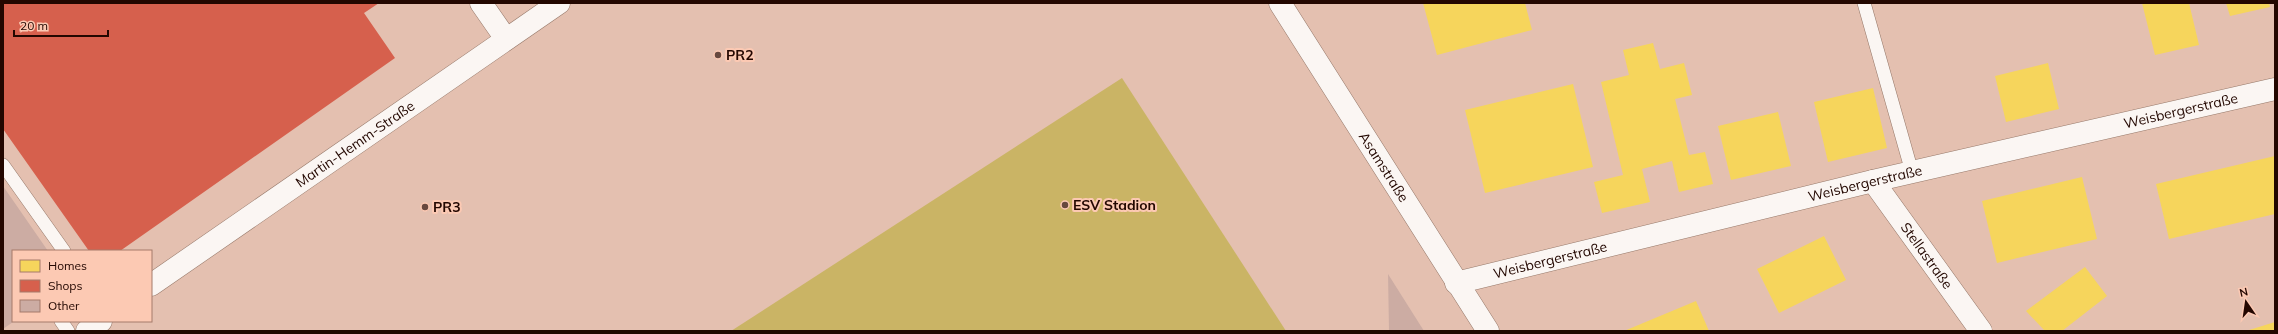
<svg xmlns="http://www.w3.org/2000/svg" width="2278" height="334" viewBox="0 0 2278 334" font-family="Mulish,sans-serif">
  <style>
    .green { fill: #cab465 }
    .homes { fill: #f6d55c }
    .shops { fill: #d6604d }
    .building { fill: #ccaca3 }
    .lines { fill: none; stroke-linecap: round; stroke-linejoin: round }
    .service-casing { stroke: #967869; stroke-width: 14 }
    .minor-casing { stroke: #967869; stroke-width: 23 }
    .tertiary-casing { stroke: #967869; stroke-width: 23 }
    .service { stroke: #fbf6f3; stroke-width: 13 }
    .minor { stroke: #fbf6f3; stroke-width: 22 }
    .tertiary { stroke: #fbf6f3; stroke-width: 22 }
    .poi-dot { fill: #67483e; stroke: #fcc9b3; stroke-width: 1.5 }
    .labels { text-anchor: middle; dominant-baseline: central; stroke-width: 4; stroke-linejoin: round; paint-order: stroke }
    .poi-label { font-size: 14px; font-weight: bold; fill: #230700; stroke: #fcc9b3; text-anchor: start }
    .street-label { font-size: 14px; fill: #230700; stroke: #fcc9b3 }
  </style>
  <rect width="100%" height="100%" fill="#e4c0b0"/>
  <polygon class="green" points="1122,78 1286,331 731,331"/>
  <g class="homes">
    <polygon points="1423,3 1525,3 1532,30 1437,55"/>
    <polygon points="2142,3 2189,3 2199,45 2155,55"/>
    <polygon points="2226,3 2269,3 2270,7 2230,16"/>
    <polygon points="1653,43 1660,69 1684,63 1692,95 1675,99 1689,155 1705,152 1713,184 1679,192 1672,161 1642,169 1650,202 1602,213 1594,182 1623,175 1601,82 1629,75 1623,50"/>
    <polygon points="2048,63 2059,109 2006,122 1995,76"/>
    <polygon points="1573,84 1593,167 1485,193 1465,110"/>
    <polygon points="1873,88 1887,148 1828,162 1814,102"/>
    <polygon points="1778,112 1791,166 1731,180 1718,126"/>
    <polygon points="2275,156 2275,214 2169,239 2156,184"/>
    <polygon points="2082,177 2097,239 1997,263 1982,201"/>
    <polygon points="1824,236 1846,280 1779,313 1757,269"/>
    <polygon points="2085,267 2107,296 2062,331 2045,331 2026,311"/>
    <polygon points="1696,301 1709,331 1624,331"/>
    <polygon points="2275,322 2275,331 2246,331"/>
  </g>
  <polygon class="shops" points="3,3 379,3 364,13 395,58 120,251 89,251 3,129"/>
  <g class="building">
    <polygon points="3,186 48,251 13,251 13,322 3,329"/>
    <polygon points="1388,274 1424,331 1389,331"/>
  </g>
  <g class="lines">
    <g class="service-casing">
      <g id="service">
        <polyline points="1864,3 1912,172"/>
        <polyline points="3,165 64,251"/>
        <polyline points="61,321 68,331"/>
      </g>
    </g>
    <g class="minor-casing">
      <g id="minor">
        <polyline points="481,3 506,39"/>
        <path id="s1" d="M1873,181L1981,331"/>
        <path id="s2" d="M1456,283L1873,181L2275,89"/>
        <path id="s3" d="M151,285L559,3"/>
        <polyline points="87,331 101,321"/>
      </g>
    </g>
    <g class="tertiary-casing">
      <g id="tertiary">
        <path id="s4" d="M1280,3L1488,331"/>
      </g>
    </g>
    <use href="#service" class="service"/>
    <use href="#minor" class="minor"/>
    <use href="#tertiary" class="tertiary"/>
  </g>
  <g class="poi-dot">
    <circle cx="718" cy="55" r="4"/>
    <circle cx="1065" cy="205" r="4"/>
    <circle cx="425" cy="207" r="4"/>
  </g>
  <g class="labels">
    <g class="poi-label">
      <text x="726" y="55">PR2</text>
      <text x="1073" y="205">ESV Stadion</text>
      <text x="433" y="207">PR3</text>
    </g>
    <g class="street-label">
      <text stroke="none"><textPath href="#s2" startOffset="745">Weisbergerstraße</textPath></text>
      <text stroke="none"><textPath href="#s3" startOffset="248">Martin-Hemm-Straße</textPath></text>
      <text stroke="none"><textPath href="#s4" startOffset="194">Asamstraße</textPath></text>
      <text stroke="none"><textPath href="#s2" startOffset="421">Weisbergerstraße</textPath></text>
      <text stroke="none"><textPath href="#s1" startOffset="92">Stellastraße</textPath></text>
      <text stroke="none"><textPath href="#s2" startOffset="97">Weisbergerstraße</textPath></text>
    </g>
  </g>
  <rect width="2278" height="334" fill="none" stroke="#230700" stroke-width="8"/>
  <rect x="12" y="250" width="140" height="72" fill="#fcc9b3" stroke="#a57b6b"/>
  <rect x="20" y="260" width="20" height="12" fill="#f6d55c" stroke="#a57b6b"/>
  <text x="48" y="270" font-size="12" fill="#230700">Homes</text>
  <rect x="20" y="280" width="20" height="12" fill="#d6604d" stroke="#a57b6b"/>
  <text x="48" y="290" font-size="12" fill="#230700">Shops</text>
  <rect x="20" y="300" width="20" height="12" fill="#ccaca3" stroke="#a57b6b"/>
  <text x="48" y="310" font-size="12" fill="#230700">Other</text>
  <g transform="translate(2246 302) rotate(347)" stroke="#fcc9b3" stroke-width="3" paint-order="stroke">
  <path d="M0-3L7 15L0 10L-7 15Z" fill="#230700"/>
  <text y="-6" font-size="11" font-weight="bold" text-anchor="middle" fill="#230700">N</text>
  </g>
  <path d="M14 30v6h94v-6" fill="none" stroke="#230700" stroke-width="2"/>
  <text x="20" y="30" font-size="12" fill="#230700" stroke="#fcc9b3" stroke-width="3" paint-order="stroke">20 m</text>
</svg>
